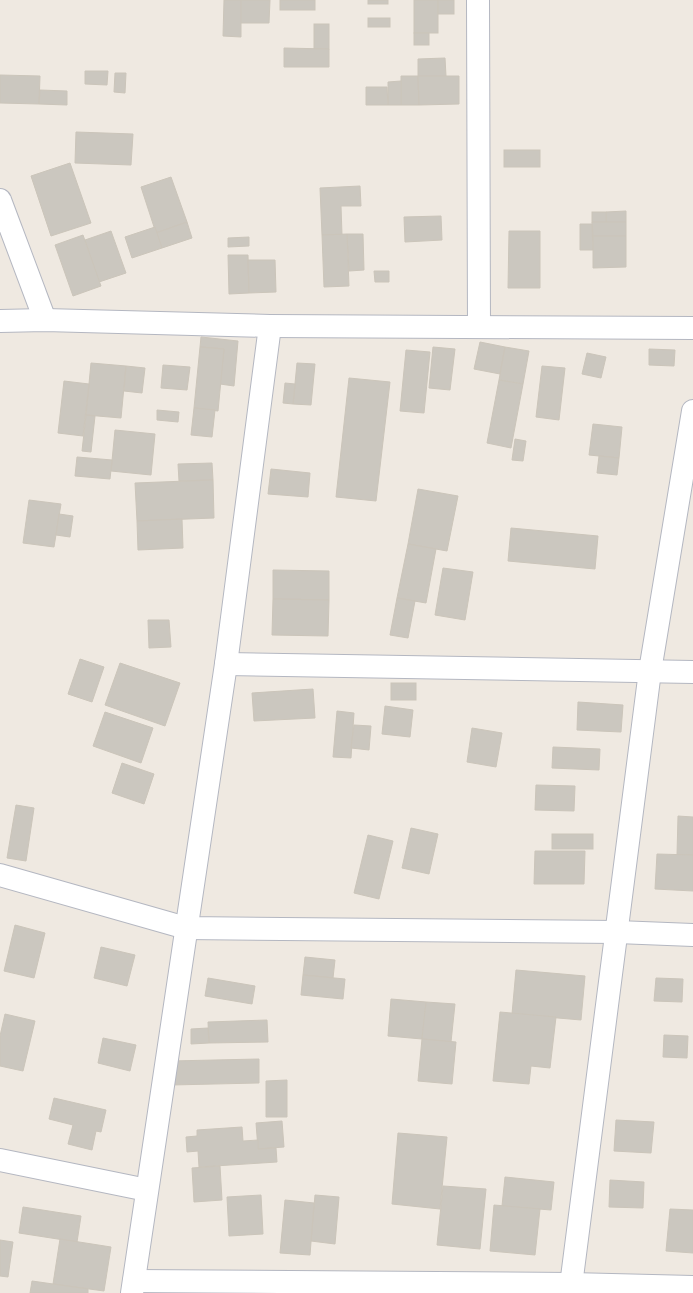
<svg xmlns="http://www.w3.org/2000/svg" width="693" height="1293" viewBox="0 0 693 1293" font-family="Arial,sans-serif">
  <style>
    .building { fill: #cbc7bf; stroke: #cbc5ba }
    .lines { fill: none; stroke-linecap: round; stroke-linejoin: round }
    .minor-casing { stroke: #b4b7c1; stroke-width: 24 }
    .minor { stroke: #fff; stroke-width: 22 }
  </style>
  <rect width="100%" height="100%" fill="#efe9e1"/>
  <g class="building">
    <polygon points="224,0 241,0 241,37 223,36"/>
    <polygon points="241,0 270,0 269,23 241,23"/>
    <rect x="280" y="0" width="35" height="10"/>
    <rect x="368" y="0" width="20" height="4"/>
    <rect x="414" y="0" width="24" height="33"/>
    <rect x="438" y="0" width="16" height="14"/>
    <rect x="368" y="18" width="22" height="9"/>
    <rect x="314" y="24" width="15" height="25"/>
    <rect x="414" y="33" width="15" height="12"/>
    <polygon points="284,48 329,49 329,67 284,67"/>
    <polygon points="445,58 446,76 418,76 418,59"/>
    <polygon points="85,71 108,71 107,85 85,84"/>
    <polygon points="115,73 126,73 125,93 114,92"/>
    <polygon points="0,75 40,76 39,104 0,103"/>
    <polygon points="401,76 418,76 419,105 401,105"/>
    <polygon points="418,76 459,76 459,104 419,105"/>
    <polygon points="401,81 401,105 388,105 388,82"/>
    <polygon points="366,87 387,87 388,105 366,105"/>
    <polygon points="40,90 67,91 67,105 39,104"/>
    <polygon points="76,132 133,134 131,165 75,163"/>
    <rect x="504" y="150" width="36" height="17"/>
    <polygon points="70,163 91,223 51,236 31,176"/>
    <polygon points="171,177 187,222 156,233 141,187"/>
    <polygon points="360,186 361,206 341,206 342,235 322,235 320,188"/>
    <polygon points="626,211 626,222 606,222 606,212"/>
    <rect x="592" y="212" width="14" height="10"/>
    <polygon points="441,216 442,240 405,242 404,217"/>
    <polygon points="187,222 192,238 162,248 156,233"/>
    <polygon points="592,222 626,222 626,236 593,236"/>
    <polygon points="580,224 592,224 593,250 580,250"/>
    <polygon points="155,227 162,248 132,258 125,237"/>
    <polygon points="111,231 126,273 99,282 85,240"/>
    <polygon points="509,231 540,231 540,288 508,288"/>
    <polygon points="347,234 363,234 364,270 349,271"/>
    <polygon points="347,234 349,286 324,287 322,235"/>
    <polygon points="83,235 101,286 73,296 55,245"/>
    <polygon points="593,236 626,236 626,267 593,268"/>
    <polygon points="249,237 249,246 228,247 228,238"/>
    <polygon points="228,255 248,255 249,293 229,294"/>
    <polygon points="248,260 275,260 276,292 249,293"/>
    <polygon points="374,271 389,271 389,282 375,282"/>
    <polygon points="201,337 238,341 234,386 220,384 224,349 200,347"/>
    <polygon points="480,342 505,347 500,374 474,369"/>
    <polygon points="200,347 224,349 218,411 194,408"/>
    <polygon points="433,347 455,349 450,390 429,388"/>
    <polygon points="505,347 529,351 523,384 499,380"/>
    <polygon points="649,349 675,350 674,366 649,365"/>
    <polygon points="406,350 430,352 424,413 400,411"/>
    <polygon points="587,353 606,357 601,378 582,374"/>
    <polygon points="91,363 126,366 121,418 86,415"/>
    <polygon points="297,363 315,364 311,405 293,404"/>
    <polygon points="163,365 190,367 187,390 161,388"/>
    <polygon points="126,366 145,368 142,393 124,391"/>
    <polygon points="542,366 565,368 559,420 536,417"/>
    <polygon points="349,378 390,382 376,501 336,497"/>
    <polygon points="499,380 523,384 511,448 487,443"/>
    <polygon points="64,381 89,384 83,436 58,433"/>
    <polygon points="285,383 295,384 293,404 283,403"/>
    <polygon points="194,408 215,410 212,437 191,435"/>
    <polygon points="157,410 179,412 178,422 157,420"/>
    <polygon points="86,415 95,416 91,452 82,451"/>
    <polygon points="593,424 622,427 619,458 589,455"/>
    <polygon points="115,430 155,434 151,475 111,471"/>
    <polygon points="515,439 526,441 523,461 512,460"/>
    <polygon points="599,456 619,458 617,475 597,473"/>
    <polygon points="77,457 112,460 110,479 75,476"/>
    <polygon points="212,463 213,480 179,481 178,464"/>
    <polygon points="271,469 310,473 308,497 268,494"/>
    <polygon points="213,480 214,518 137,521 135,483"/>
    <polygon points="418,489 458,496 447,551 408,544"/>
    <polygon points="29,500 61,504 54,547 23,543"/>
    <polygon points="59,514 73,516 70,537 56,535"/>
    <polygon points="182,519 183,548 138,550 137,521"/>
    <polygon points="511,528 598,536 595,569 508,561"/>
    <polygon points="408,544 436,549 426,603 397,598"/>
    <polygon points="443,568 473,572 465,620 435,615"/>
    <polygon points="273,570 329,571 329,600 273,599"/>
    <polygon points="397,598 415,601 408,638 390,635"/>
    <polygon points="273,599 329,600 328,636 272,635"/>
    <polygon points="148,620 169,620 171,647 149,648"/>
    <polygon points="80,659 104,667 92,702 68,694"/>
    <polygon points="120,663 180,683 165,726 105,705"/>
    <rect x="391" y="683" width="25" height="17"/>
    <polygon points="313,689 315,718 254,721 252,693"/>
    <polygon points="578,702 623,705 621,732 577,730"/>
    <polygon points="385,706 413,710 410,737 382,734"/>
    <polygon points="337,711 354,713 351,758 333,757"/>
    <polygon points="105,712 153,728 141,763 93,746"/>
    <polygon points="354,725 371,726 369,750 351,748"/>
    <polygon points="472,728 502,733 496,767 467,762"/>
    <polygon points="553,747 600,749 599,770 552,768"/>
    <polygon points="122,763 154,774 144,804 112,793"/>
    <polygon points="536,785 575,786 574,811 535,810"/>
    <polygon points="16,805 34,808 26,861 7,858"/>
    <polygon points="678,816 693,817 693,855 677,855"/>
    <polygon points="411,828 438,834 429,874 402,868"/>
    <rect x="552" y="834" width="41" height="15"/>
    <polygon points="368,835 393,841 379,899 354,893"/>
    <polygon points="535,851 585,851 584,884 534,884"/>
    <polygon points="657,854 693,855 693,891 655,889"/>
    <polygon points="15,925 45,933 34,978 4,971"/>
    <polygon points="101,947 135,955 127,986 94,978"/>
    <polygon points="305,957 335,960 333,978 303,975"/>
    <polygon points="516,970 585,976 581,1020 512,1014"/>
    <polygon points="303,975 345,979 343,999 301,995"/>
    <polygon points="208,978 255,986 252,1004 205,996"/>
    <polygon points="656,978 683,979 682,1002 654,1001"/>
    <polygon points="391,999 426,1002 422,1039 388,1036"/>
    <polygon points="426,1002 455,1004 451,1042 422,1039"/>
    <polygon points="500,1012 556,1017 550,1068 531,1066 529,1084 493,1081"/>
    <polygon points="5,1014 35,1021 23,1071 0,1066 0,1036"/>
    <polygon points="267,1020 268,1042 209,1043 208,1022"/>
    <polygon points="208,1028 209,1043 191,1044 191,1029"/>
    <polygon points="664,1035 688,1036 687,1058 663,1057"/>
    <polygon points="103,1038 136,1045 130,1071 98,1063"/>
    <polygon points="422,1039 456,1042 452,1084 418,1081"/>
    <polygon points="259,1059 259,1083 171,1085 171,1061"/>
    <polygon points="287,1080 287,1117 266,1117 266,1081"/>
    <polygon points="54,1098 106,1110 101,1132 96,1131 92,1150 68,1144 73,1125 49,1119"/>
    <polygon points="616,1120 654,1122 651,1153 614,1151"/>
    <polygon points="282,1121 284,1147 258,1149 256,1123"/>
    <polygon points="242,1127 243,1141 258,1140 258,1149 276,1148 277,1162 199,1167 198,1151 187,1152 186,1137 197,1136 197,1130"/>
    <polygon points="398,1133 447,1137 440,1209 392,1204"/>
    <polygon points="220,1166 222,1200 194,1202 192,1168"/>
    <polygon points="505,1177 554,1182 551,1210 502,1206"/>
    <polygon points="610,1180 644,1182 643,1208 609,1207"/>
    <polygon points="443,1186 486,1189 480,1249 437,1245"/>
    <polygon points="261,1195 263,1234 229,1236 227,1197"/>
    <polygon points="315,1195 339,1197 335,1244 311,1241"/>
    <polygon points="285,1200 314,1203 310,1255 280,1253"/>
    <polygon points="494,1205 540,1209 535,1255 490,1251"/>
    <polygon points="23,1207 81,1216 77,1242 19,1233"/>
    <polygon points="670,1209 693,1210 693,1253 666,1251"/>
    <polygon points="60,1239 111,1247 104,1291 53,1284"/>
    <polygon points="0,1240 13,1242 8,1277 0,1276"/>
    <polygon points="32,1281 88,1289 88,1293 30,1293"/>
  </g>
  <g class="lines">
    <g class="minor-casing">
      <g id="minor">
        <polyline points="478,0 479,327"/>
        <polyline points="0,200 45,320"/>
        <polyline points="0,321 45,320 270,326 693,328"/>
        <polyline points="226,664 693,672"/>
        <polyline points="0,875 186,928 617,932 693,935"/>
        <polyline points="0,1160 147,1190"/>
        <polyline points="134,1281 571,1284 693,1287"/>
        <polyline points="132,1293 226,664 270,326"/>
        <polyline points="570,1293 650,671 693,411"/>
      </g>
    </g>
    <use href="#minor" class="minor"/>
  </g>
</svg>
